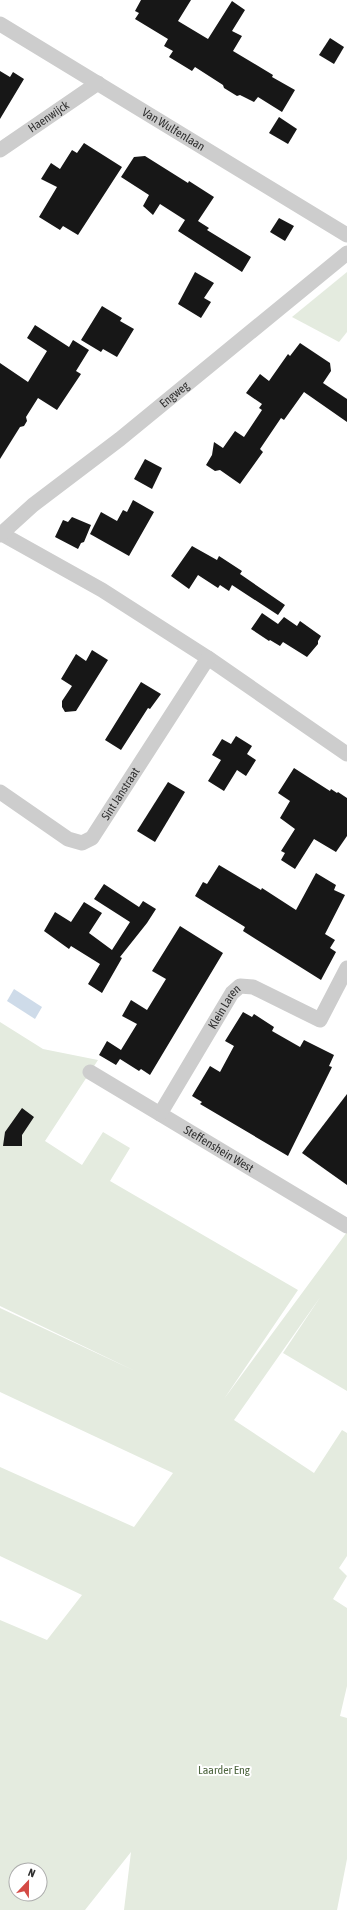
<svg xmlns="http://www.w3.org/2000/svg" width="347" height="1910" viewBox="0 0 347 1910" font-family="'Asap Condensed',sans-serif">
  <style>
    .green { fill: #e4ebdf; fill-rule: evenodd }
    .water { fill: #cedbe9 }
    .building { fill: #171717 }
    .lines { fill: none; stroke-linecap: round; stroke-linejoin: round }
    .minor { stroke: #cdcdcd; stroke-width: 15 }
    .labels { text-anchor: middle; dominant-baseline: central; stroke-width: 4; stroke-linejoin: round; paint-order: stroke }
    .street-label { font-size: 12px; fill: #303030; stroke: #fff }
    .park-label { font-size: 12px; fill: #4f6741; stroke: #fff }
  </style>
  <rect width="100%" height="100%" fill="#fff"/>
  <g class="green">
    <polygon points="347,272 347,332 339,342 292,317"/>
    <path d="M0,1022L43,1049L98,1060L45,1141L82,1165L103,1132L130,1148L110,1181L298,1290L224,1399L347,1232V1391L283,1353L321,1296L234,1420L314,1473L342,1430L347,1433V1556L339,1568L347,1576L333,1599L347,1608V1686L340,1716L347,1718V1859L337,1910H124L131,1852L85,1910H0V1620L47,1640L82,1595L0,1556V1467L134,1527L173,1473L0,1392V1308L135,1371L0,1306ZM16,1870H40V1894H16Z"/>
  </g>
  <polygon class="water" points="14,989 42,1007 35,1019 7,1001"/>
  <g class="building">
    <polygon points="141,0 191,0 178,21 208,39 232,1 245,10 232,31 242,36 233,51 273,75 272,77 295,90 282,112 258,97 254,102 240,95 237,96 224,88 223,85 195,67 192,71 169,57 173,51 164,46 168,39 135,19 139,13 135,11"/>
    <polygon points="330,38 344,47 334,64 319,55"/>
    <polygon points="0,71 10,77 13,72 24,79 0,119"/>
    <polygon points="279,117 297,129 288,144 269,133"/>
    <polygon points="84,143 122,167 78,235 63,226 60,230 39,217 57,187 41,179 51,163 60,169 72,150 77,153"/>
    <polygon points="145,156 188,183 189,181 214,197 198,221 209,228 207,230 251,257 242,272 178,231 185,220 160,204 153,215 143,206 149,195 121,177 134,157"/>
    <polygon points="279,218 294,226 285,241 270,232"/>
    <polygon points="195,272 214,283 204,298 211,302 201,318 178,304"/>
    <polygon points="102,306 122,318 120,321 134,329 117,357 103,349 101,352 81,340"/>
    <polygon points="35,325 69,347 73,340 89,350 76,371 81,374 57,410 38,398 26,417 27,421 24,426 20,427 0,459 0,363 28,382 47,351 27,338"/>
    <polygon points="300,343 330,363 331,371 323,383 347,399 347,422 304,392 284,420 281,418 260,449 263,452 240,484 220,470 215,471 206,465 212,455 214,442 223,448 235,431 244,437 262,410 259,408 262,404 246,393 260,374 269,381 288,354 290,356"/>
    <polygon points="145,459 162,468 152,489 134,479"/>
    <polygon points="133,500 154,512 129,556 90,534 101,512 117,521 123,510 127,512"/>
    <polygon points="72,517 91,525 84,542 81,543 78,549 55,537 63,520 68,522"/>
    <polygon points="192,546 217,560 219,556 242,571 240,574 285,605 278,615 232,585 229,591 220,585 218,588 198,575 189,589 171,576"/>
    <polygon points="262,613 278,624 284,617 297,626 300,621 321,636 318,641 318,644 307,657 283,642 280,646 270,640 269,641 251,629"/>
    <polygon points="92,650 108,660 76,711 65,712 62,707 62,701 72,686 61,679 76,654 86,661"/>
    <polygon points="141,682 161,694 150,709 148,708 121,750 105,740"/>
    <polygon points="236,736 252,746 247,754 256,760 246,776 237,770 224,791 208,781 221,760 212,755 222,739 231,744"/>
    <polygon points="294,768 330,791 331,789 337,793 338,792 347,798 347,836 336,852 314,839 295,869 281,860 285,853 281,851 295,829 280,818 290,801 278,793"/>
    <polygon points="168,782 185,792 155,842 137,831"/>
    <polygon points="219,865 261,890 262,888 296,910 316,873 336,885 334,890 345,895 325,934 335,940 330,948 336,952 321,980 243,931 245,927 195,896 203,882 207,884"/>
    <polygon points="104,884 139,907 143,901 156,909 147,923 120,957 122,958 102,993 88,984 100,964 71,946 69,949 44,931 55,912 71,922 84,902 102,913 89,933 112,950 130,922 94,899"/>
    <polygon points="180,926 223,953 150,1075 141,1069 139,1071 120,1059 116,1065 99,1055 107,1041 121,1050 137,1024 122,1016 131,1000 147,1010 166,979 152,971"/>
    <polygon points="243,1012 252,1017 254,1014 274,1027 272,1031 300,1047 304,1040 334,1055 329,1066 332,1067 288,1156 200,1104 202,1102 192,1096 210,1066 220,1072 234,1046 225,1041"/>
    <polygon points="347,1094 347,1185 302,1153"/>
    <polygon points="22,1108 34,1117 22,1135 22,1146 3,1146 5,1132"/>
  </g>
  <g class="lines">
    <g class="minor">
      <path id="s1" d="M0,24L347,235"/>
      <path id="s2" d="M0,150L98,83"/>
      <polyline points="0,533 102,590 208,658 347,754"/>
      <path id="s3" d="M0,535L33,505L120,439L347,253"/>
      <path id="s4" d="M0,792L68,839L82,843L92,838L208,658"/>
      <path id="s5" d="M90,1072L347,1226"/>
      <path id="s6" d="M160,1114L232,993L240,986L253,987L320,1020L347,968"/>
    </g>
  </g>
  <g class="labels">
    <g class="street-label">
      <text stroke="none"><textPath href="#s2" startOffset="59">Haenwijck</textPath></text>
      <text stroke="none"><textPath href="#s1" startOffset="203">Van Wulfenlaan</textPath></text>
      <text stroke="none"><textPath href="#s3" startOffset="224">Engweg</textPath></text>
      <text stroke="none"><textPath href="#s4" startOffset="161">Sint Janstraat</textPath></text>
      <text stroke="none"><textPath href="#s6" startOffset="125">Klein Laren</textPath></text>
      <text stroke="none"><textPath href="#s5" startOffset="150">Steffenshein West</textPath></text>
    </g>
    <g class="park-label">
      <text x="224" y="1770">Laarder Eng</text>
    </g>
  </g>
  <g transform="translate(28 1882) rotate(22)"><circle r="19" fill="#ffffff" stroke="#acacac"/>
  <path d="M0-3L7 15L0 10L-7 15Z" fill="#d44a45"/>
  <text y="-6" font-size="11" font-weight="bold" text-anchor="middle" fill="#303030">N</text>
  </g>
</svg>
